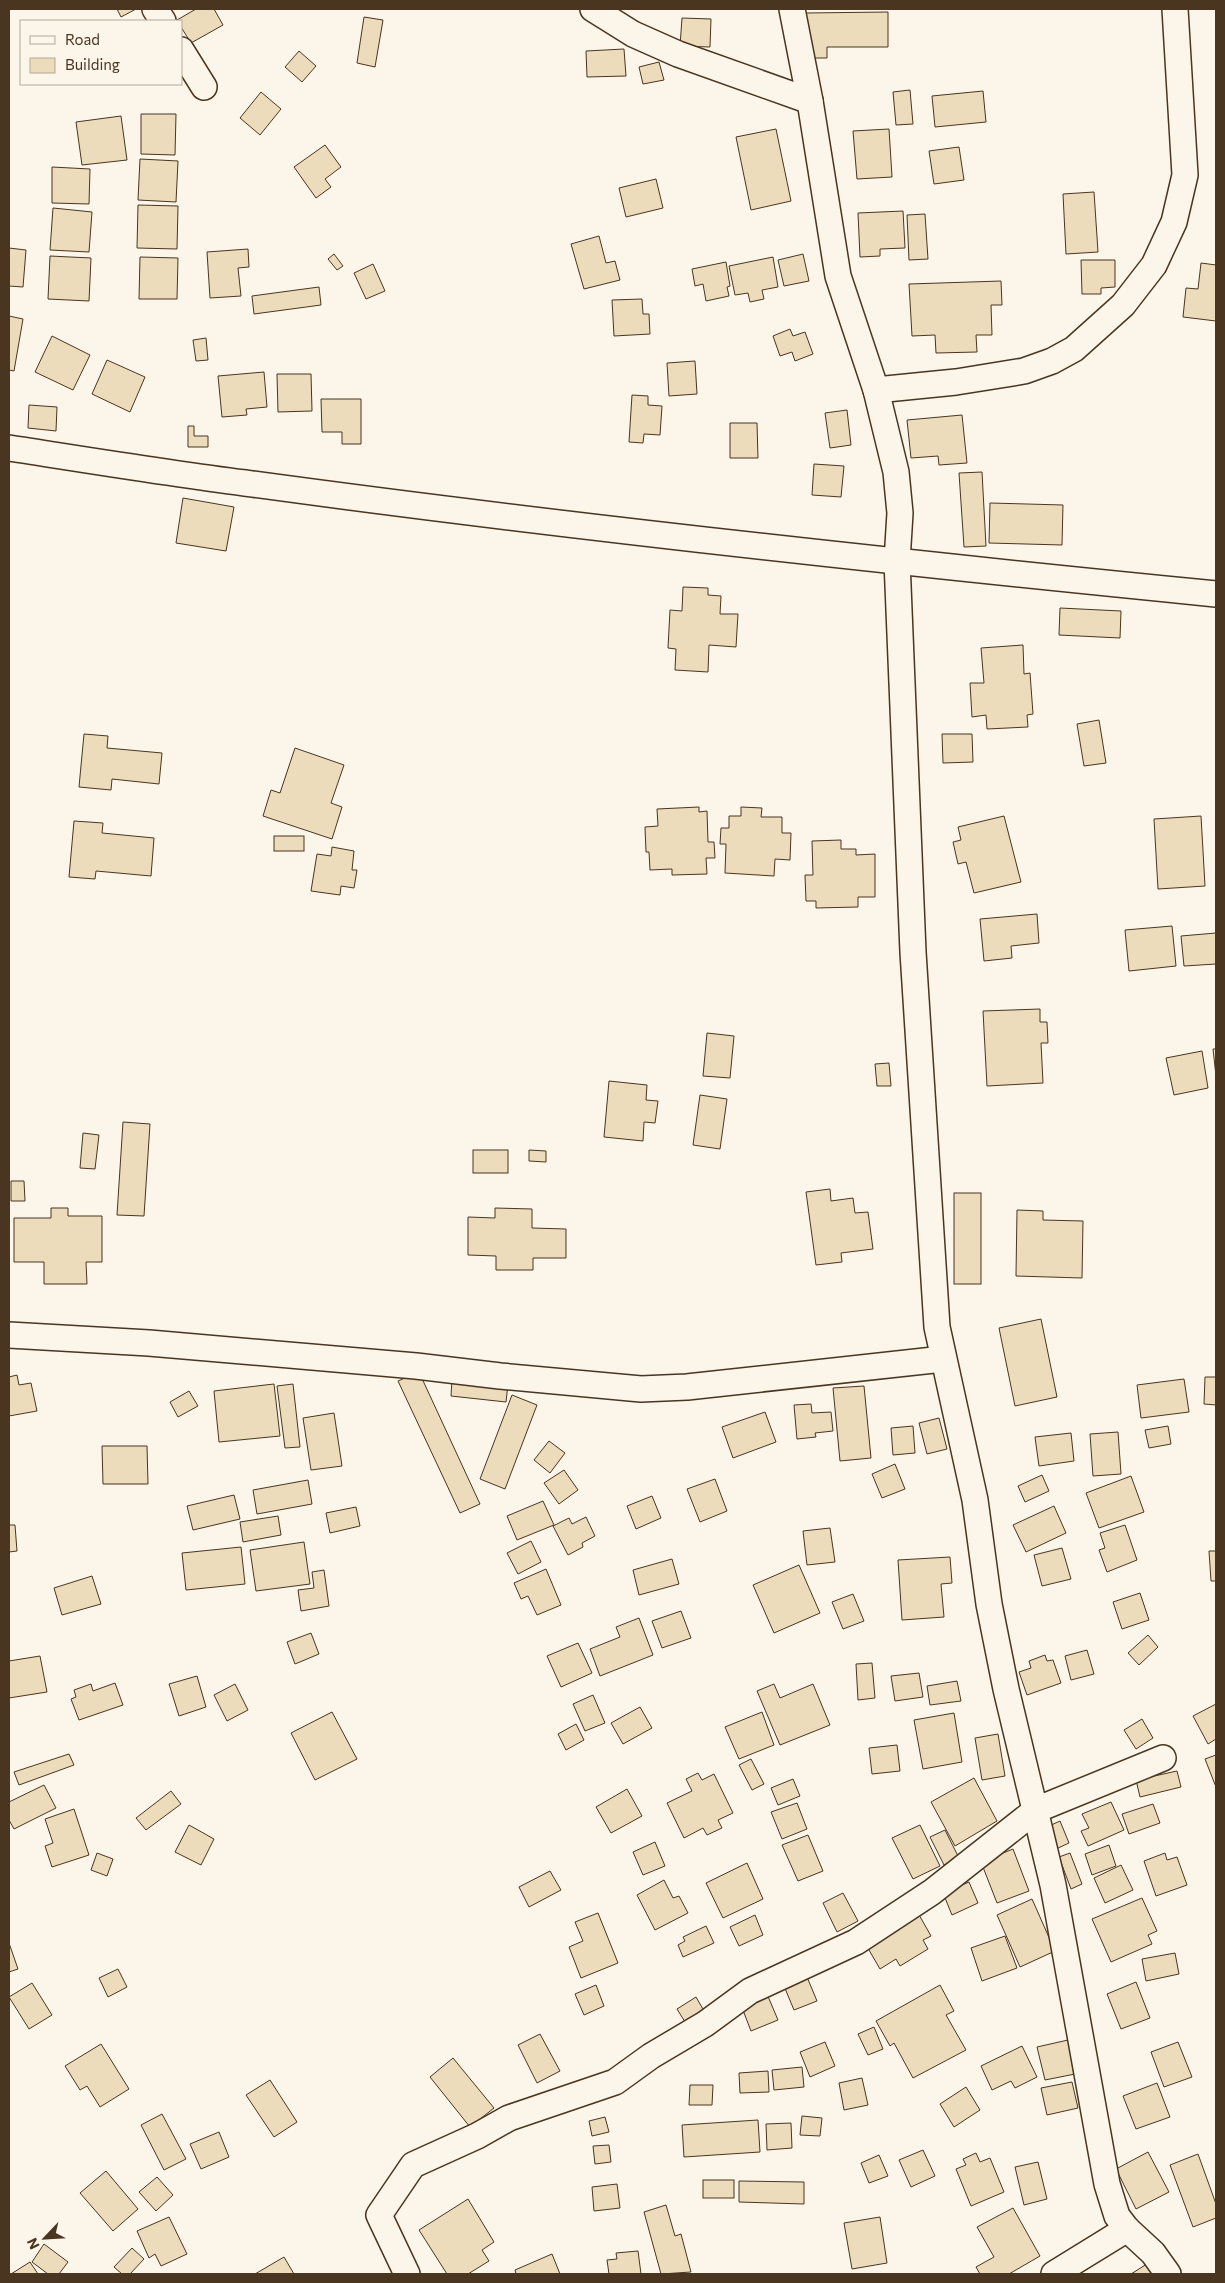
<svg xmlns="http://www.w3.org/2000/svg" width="1225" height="2283" viewBox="0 0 1225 2283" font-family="Commissioner,sans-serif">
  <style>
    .building { fill: #ecdcbc; stroke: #4a3520 }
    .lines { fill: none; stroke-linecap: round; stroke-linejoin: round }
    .street-casing { stroke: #4a3520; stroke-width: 28 }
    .street { stroke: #fbf6e9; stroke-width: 25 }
  </style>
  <rect width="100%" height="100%" fill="#fbf6e9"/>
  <g class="building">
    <polygon points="117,9 136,9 121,17"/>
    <polygon points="196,9 214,9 223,25 191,43 181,27 181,21 177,20"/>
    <polygon points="888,12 888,47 827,47 827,58 805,58 805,13"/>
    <polygon points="364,17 383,20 375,67 357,63"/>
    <polygon points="682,18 711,19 710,47 680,46"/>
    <polygon points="624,49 626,76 587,77 586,51"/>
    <polygon points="299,51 316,66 302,82 285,67"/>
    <polygon points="659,62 664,80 643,84 639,67"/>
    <polygon points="910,90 913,124 896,125 893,92"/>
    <polygon points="983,91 986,122 935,127 932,96"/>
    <polygon points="261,92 281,109 260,135 240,118"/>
    <polygon points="141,114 176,114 175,155 141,154"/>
    <polygon points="121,116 127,160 82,165 76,122"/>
    <polygon points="776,129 791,201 751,210 736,137"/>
    <polygon points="889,129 892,177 857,179 853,131"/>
    <polygon points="325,145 341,167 325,179 331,187 316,198 294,167"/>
    <polygon points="959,147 964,180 934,184 929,151"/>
    <polygon points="140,159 178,161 176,202 138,200"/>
    <polygon points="52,167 90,169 89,204 52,203"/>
    <polygon points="656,179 663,208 626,217 619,188"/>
    <polygon points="1094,192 1098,252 1066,254 1063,194"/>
    <polygon points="138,205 178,206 177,249 137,248"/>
    <polygon points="53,208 92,212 89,252 50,250"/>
    <polygon points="903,211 905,248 880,249 880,256 860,257 858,213"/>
    <polygon points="925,214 928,259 909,260 907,215"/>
    <polygon points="599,236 606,263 615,261 620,280 584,289 571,244"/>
    <polygon points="9,248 26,250 23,287 9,286"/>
    <polygon points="248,249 249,267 238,268 241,296 210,298 207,252"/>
    <polygon points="334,254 343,266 337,270 328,259"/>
    <polygon points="803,254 809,281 784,286 778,260"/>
    <polygon points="50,256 91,258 89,301 48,299"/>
    <polygon points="140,257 178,258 177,299 139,299"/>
    <polygon points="773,257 778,287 762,290 764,299 750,302 748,293 735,295 729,266"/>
    <polygon points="1081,260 1115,260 1115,287 1101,288 1101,294 1082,294"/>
    <polygon points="726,262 730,286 727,287 729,296 706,301 703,284 695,286 692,269"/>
    <polygon points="1201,263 1216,265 1216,321 1183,317 1186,288 1198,289"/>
    <polygon points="373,264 385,291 366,299 354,273"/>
    <polygon points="1001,281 1002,305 991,305 992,335 976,335 977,352 936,353 935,335 912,336 909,284"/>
    <polygon points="319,287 321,305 254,314 252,296"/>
    <polygon points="642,299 643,314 649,314 650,334 614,336 612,300"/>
    <polygon points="9,316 23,319 14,371 9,370"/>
    <polygon points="790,329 793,336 805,332 813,354 795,361 792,352 780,356 773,336"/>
    <polygon points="52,336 90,355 73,390 35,372"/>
    <polygon points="206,338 208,360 196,361 193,340"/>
    <polygon points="107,360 145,377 130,412 92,394"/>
    <polygon points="695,361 697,394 669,396 667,363"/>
    <polygon points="264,372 267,407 246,409 247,415 222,417 218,376"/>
    <polygon points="277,374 311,374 312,411 278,412"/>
    <polygon points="632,395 648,396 648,405 662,406 660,435 644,434 643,443 629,442"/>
    <polygon points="321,399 361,399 361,444 342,444 342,432 322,432"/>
    <polygon points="29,405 57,407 56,431 28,428"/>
    <polygon points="847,410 851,445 830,448 825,413"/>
    <polygon points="962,415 967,463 939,465 938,456 911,458 907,420"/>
    <polygon points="730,423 757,423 758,458 730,458"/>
    <polygon points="188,426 194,426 194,436 208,436 208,447 188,447"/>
    <polygon points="814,464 844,466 841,497 812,495"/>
    <polygon points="982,472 986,546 964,547 959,473"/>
    <polygon points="183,498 234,507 226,551 176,543"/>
    <polygon points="990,503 1063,505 1062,545 989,543"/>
    <polygon points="683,587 708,588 708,595 721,596 720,614 738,614 736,647 709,645 708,672 675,670 676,649 668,648 670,610 682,611"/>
    <polygon points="1060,608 1121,611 1120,638 1059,635"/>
    <polygon points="1023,645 1024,674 1030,673 1033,714 1027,715 1028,727 987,729 986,715 972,717 970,683 984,683 981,648"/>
    <polygon points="1099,720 1106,763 1084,766 1077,724"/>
    <polygon points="84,734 108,736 107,748 162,753 159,784 112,779 111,790 79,787"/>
    <polygon points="942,734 972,734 973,762 943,763"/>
    <polygon points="295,748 344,765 331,803 342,807 332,839 263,816 271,790 280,793"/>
    <polygon points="699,807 699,812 707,811 708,842 714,842 715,858 706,858 707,874 672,875 672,869 650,870 649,852 646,852 645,827 658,826 657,809"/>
    <polygon points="741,807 762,808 761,817 782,817 782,833 791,833 790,860 775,859 774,876 725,873 726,844 720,844 721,828 729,828 729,816 741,816"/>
    <polygon points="1004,816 1021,882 974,893 966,862 958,864 953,842 961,840 958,827"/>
    <polygon points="1201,816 1205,886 1158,889 1154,819"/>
    <polygon points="74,821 103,823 102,833 154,838 151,876 96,871 95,879 69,877"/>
    <rect x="274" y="836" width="30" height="15"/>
    <polygon points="841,840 841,849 856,849 856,855 875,854 875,897 858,897 858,907 816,908 816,901 806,901 805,875 813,875 812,841"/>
    <polygon points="332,847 354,851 352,870 357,870 354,888 341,886 340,895 311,891 317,854 331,856"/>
    <polygon points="1037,914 1039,943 1011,946 1012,958 984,961 980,919"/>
    <polygon points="1172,926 1176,966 1129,971 1125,930"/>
    <polygon points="1216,933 1216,964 1184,966 1181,936"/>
    <polygon points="1040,1009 1040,1022 1047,1022 1048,1043 1041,1043 1043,1083 987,1086 983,1011"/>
    <polygon points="707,1033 734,1036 730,1078 703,1076"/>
    <polygon points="1213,1049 1216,1049 1216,1076"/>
    <polygon points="1202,1051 1208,1088 1174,1095 1166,1058"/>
    <polygon points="889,1063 891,1086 877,1086 875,1064"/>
    <polygon points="609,1081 647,1085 646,1100 658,1101 655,1123 644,1122 643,1141 604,1137"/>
    <polygon points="700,1095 727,1099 720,1149 693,1145"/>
    <polygon points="123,1122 150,1124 144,1216 117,1215"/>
    <polygon points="83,1133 99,1135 95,1169 80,1168"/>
    <rect x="473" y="1150" width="35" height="23"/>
    <polygon points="529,1150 546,1151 546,1162 529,1161"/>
    <polygon points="11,1181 24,1181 25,1201 11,1201"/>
    <polygon points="830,1189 831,1201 853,1198 855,1213 868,1212 873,1249 841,1253 842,1262 816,1265 806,1192"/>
    <rect x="954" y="1193" width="27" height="91"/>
    <polygon points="51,1208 68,1208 68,1216 102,1216 102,1262 86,1262 87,1284 44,1284 44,1262 14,1262 14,1218 51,1218"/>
    <polygon points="495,1208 532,1209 532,1228 566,1229 566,1258 533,1258 533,1270 496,1270 496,1256 468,1255 468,1217 495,1218"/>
    <polygon points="1017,1210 1043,1211 1043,1220 1083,1221 1082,1278 1016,1276"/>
    <polygon points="1041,1319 1057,1397 1015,1406 999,1328"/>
    <polygon points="419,1372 480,1504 460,1513 398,1381"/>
    <polygon points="17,1375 19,1385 31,1383 37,1411 9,1416 9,1377"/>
    <polygon points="1205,1377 1216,1377 1216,1405 1204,1404"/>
    <polygon points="452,1379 508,1384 506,1402 451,1396"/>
    <polygon points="1184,1379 1189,1412 1141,1418 1137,1385"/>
    <polygon points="274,1384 280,1436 219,1442 214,1391"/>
    <polygon points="293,1384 300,1447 285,1448 277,1386"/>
    <polygon points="864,1386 871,1458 840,1461 833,1388"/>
    <polygon points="189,1391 198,1406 178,1417 170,1402"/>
    <polygon points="512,1395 537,1405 505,1489 480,1479"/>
    <polygon points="811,1404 812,1413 831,1412 833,1431 815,1433 816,1437 797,1439 794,1405"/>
    <polygon points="765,1412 776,1442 733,1458 722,1427"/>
    <polygon points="334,1413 342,1466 311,1470 303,1418"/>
    <polygon points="939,1418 947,1449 927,1454 919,1423"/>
    <polygon points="913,1426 915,1453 893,1455 891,1428"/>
    <polygon points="1168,1426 1171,1444 1149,1448 1145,1430"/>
    <polygon points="1118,1432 1121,1474 1093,1476 1090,1434"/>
    <polygon points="1071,1433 1074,1461 1039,1466 1035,1437"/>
    <polygon points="549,1441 565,1453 550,1473 534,1460"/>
    <polygon points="102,1446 147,1446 148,1484 103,1484"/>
    <polygon points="895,1464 905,1489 882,1498 872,1474"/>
    <polygon points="564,1470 578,1490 559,1504 544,1483"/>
    <polygon points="1042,1475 1049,1491 1025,1502 1018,1486"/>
    <polygon points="1131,1476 1144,1512 1099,1528 1086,1493"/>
    <polygon points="715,1479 727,1511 700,1522 687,1489"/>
    <polygon points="308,1480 312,1504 257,1514 253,1490"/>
    <polygon points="234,1495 240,1519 193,1530 187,1506"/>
    <polygon points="652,1496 661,1518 636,1529 627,1506"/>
    <polygon points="543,1501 554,1525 517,1540 507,1516"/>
    <polygon points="1054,1506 1066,1533 1026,1552 1013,1525"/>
    <polygon points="356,1507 360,1526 330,1533 326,1513"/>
    <polygon points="278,1516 281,1535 243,1542 240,1522"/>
    <polygon points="586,1517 595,1536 582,1543 583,1547 568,1555 553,1526 569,1518 572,1524"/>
    <polygon points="9,1525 15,1525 17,1551 9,1552"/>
    <polygon points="1125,1525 1137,1560 1107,1572 1099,1550 1105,1548 1100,1533"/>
    <polygon points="830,1528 835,1562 807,1565 803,1531"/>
    <polygon points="531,1541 541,1562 518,1574 507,1553"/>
    <polygon points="304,1542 310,1584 256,1591 250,1550"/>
    <polygon points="241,1547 245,1584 186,1590 182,1553"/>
    <polygon points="1062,1548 1071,1579 1042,1586 1034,1555"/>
    <polygon points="1209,1551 1216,1551 1216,1581 1211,1581"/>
    <polygon points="950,1557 952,1583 941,1584 944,1617 902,1620 898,1560"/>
    <polygon points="672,1559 679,1584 639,1595 633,1570"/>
    <polygon points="799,1565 820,1613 774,1633 753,1585"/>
    <polygon points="546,1569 561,1605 537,1615 528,1596 521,1599 514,1583"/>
    <polygon points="324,1570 329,1606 301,1611 298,1590 314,1588 312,1572"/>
    <polygon points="92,1576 101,1604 62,1615 54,1588"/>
    <polygon points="1140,1593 1149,1620 1122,1629 1113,1602"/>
    <polygon points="853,1594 864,1621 843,1629 832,1602"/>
    <polygon points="681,1611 691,1638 662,1648 652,1621"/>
    <polygon points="639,1618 653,1655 600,1676 590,1649 620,1637 616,1627"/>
    <polygon points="311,1633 319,1654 295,1664 287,1642"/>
    <polygon points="1148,1635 1158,1647 1139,1665 1128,1653"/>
    <polygon points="578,1643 592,1673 561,1687 547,1656"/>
    <polygon points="1087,1650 1094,1674 1071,1680 1065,1656"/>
    <polygon points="1045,1655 1047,1661 1053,1660 1061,1683 1027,1695 1019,1672 1031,1668 1029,1661"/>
    <polygon points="40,1656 47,1692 9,1698 9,1661"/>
    <polygon points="872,1663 875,1698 858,1700 856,1664"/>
    <polygon points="919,1673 923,1697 895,1701 891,1676"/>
    <polygon points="197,1676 206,1707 179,1716 169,1684"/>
    <polygon points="957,1681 961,1701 930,1705 927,1686"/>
    <polygon points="115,1683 123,1705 79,1720 71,1699 76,1697 74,1690 91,1684 93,1691"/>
    <polygon points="235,1684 248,1710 227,1721 214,1695"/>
    <polygon points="774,1684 780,1698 813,1684 830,1725 780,1745 757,1691"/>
    <polygon points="593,1695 605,1723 585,1731 573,1704"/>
    <polygon points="1216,1704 1216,1739 1208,1744 1193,1716"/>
    <polygon points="640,1707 652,1728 623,1744 611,1723"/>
    <polygon points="332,1712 357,1759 315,1780 291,1733"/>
    <polygon points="762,1712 774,1745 739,1759 725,1727"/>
    <polygon points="954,1713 962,1762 923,1769 914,1720"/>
    <polygon points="1142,1719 1153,1738 1136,1749 1124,1730"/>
    <polygon points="576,1724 584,1740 566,1750 558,1734"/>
    <polygon points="998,1734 1005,1776 982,1780 975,1738"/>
    <polygon points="897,1745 900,1771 872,1774 869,1748"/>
    <polygon points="69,1754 74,1765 19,1785 14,1772"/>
    <polygon points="1216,1755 1216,1787 1205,1759"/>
    <polygon points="751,1759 764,1784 752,1790 739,1765"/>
    <polygon points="1177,1771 1181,1787 1140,1797 1136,1780"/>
    <polygon points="698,1773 702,1780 714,1774 733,1813 718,1820 722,1828 707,1835 703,1828 684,1838 667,1803 692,1791 686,1779"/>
    <polygon points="974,1778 997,1821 955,1846 931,1802"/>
    <polygon points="793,1779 800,1796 778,1805 771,1788"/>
    <polygon points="44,1785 56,1808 14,1829 9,1820 9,1802"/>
    <polygon points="627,1789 642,1816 611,1833 596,1807"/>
    <polygon points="171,1791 181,1804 146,1830 136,1818"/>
    <polygon points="1111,1802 1124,1830 1088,1846 1081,1831 1089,1828 1082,1814"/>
    <polygon points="797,1803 807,1829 782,1839 771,1812"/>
    <polygon points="1153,1804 1160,1823 1129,1834 1122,1814"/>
    <polygon points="74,1809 89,1855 52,1867 45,1846 53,1843 45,1819"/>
    <polygon points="1060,1821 1069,1843 1056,1849 1047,1827"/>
    <polygon points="189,1825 214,1839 201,1865 175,1852"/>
    <polygon points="920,1825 940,1866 913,1879 892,1838"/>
    <polygon points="945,1830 959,1858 944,1865 930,1837"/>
    <polygon points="808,1835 823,1871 798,1881 782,1845"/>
    <polygon points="655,1842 665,1866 643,1875 633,1852"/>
    <polygon points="1109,1845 1116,1866 1092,1875 1085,1854"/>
    <polygon points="1013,1849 1029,1891 997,1903 981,1862"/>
    <polygon points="97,1853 113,1859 107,1876 91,1870"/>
    <polygon points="1070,1853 1082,1884 1071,1889 1059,1857"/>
    <polygon points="1165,1853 1167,1860 1177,1857 1187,1885 1156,1896 1144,1861"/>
    <polygon points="747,1863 763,1899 723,1918 706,1883"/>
    <polygon points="1121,1865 1133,1890 1105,1903 1094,1878"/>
    <polygon points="550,1871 561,1890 529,1907 519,1887"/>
    <polygon points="664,1880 673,1898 679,1896 688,1913 655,1930 637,1895"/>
    <polygon points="969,1882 978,1903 952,1915 943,1893"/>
    <polygon points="843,1893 858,1921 837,1932 823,1903"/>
    <polygon points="1142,1898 1157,1931 1148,1935 1152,1944 1111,1962 1092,1919"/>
    <polygon points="1032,1899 1055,1951 1020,1967 997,1915"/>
    <polygon points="598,1913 618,1963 581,1978 569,1947 583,1941 575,1922"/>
    <polygon points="918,1913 931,1936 923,1940 928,1949 900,1966 896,1959 880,1969 865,1943"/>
    <polygon points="755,1915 763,1935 739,1946 730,1927"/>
    <polygon points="706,1926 714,1943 683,1957 678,1945 685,1941 683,1937"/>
    <polygon points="1005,1936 1017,1968 982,1981 971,1948"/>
    <polygon points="9,1943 18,1969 9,1972"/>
    <polygon points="1175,1953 1179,1974 1146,1981 1142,1959"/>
    <polygon points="118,1969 127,1987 108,1997 99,1978"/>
    <polygon points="807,1977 817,2001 794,2010 784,1986"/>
    <polygon points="1136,1982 1150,2018 1121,2029 1107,1994"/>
    <polygon points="32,1983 52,2015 29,2029 9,1997"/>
    <polygon points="596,1985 604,2006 584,2015 575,1994"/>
    <polygon points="940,1985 954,2011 946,2015 966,2050 913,2078 894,2043 890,2046 876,2021"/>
    <polygon points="767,1994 778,2020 751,2031 741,2005"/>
    <polygon points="696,1997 707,2016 685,2022 677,2009"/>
    <polygon points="874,2027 883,2049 868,2055 858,2034"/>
    <polygon points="540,2034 560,2071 537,2083 518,2045"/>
    <polygon points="1068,2040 1075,2074 1045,2080 1037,2047"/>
    <polygon points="825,2042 835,2066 810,2077 800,2052"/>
    <polygon points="1178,2042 1192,2077 1164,2087 1151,2052"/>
    <polygon points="101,2044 129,2089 100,2107 87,2086 80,2090 65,2066"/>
    <polygon points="1022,2046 1037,2077 1015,2088 1011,2081 992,2090 981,2066"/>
    <polygon points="453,2058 494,2108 470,2127 430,2077"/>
    <polygon points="802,2067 804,2087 774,2090 772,2070"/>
    <polygon points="768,2071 769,2092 740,2093 739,2073"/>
    <polygon points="862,2078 868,2105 844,2110 839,2083"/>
    <polygon points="270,2080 297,2122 274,2137 246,2095"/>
    <polygon points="1072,2082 1078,2108 1047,2115 1041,2088"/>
    <polygon points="1157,2083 1170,2117 1136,2129 1123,2096"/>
    <polygon points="690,2085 713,2085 712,2105 689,2105"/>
    <polygon points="966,2087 980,2110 954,2127 940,2104"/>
    <polygon points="162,2114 186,2159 164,2170 141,2125"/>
    <polygon points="802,2116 822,2118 820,2136 800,2135"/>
    <polygon points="605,2117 609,2132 592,2136 589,2121"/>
    <polygon points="758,2120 760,2152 684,2157 682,2125"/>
    <polygon points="791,2123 792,2148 767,2150 766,2124"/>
    <polygon points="219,2132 229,2157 201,2169 190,2144"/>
    <polygon points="609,2145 611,2162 595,2164 593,2146"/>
    <polygon points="923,2150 935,2176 911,2187 899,2160"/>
    <polygon points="1148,2152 1169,2192 1136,2209 1116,2169"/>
    <polygon points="976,2153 980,2162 990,2158 1004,2192 971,2206 956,2169 966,2165 963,2159"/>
    <polygon points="1198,2154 1216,2204 1216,2218 1193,2227 1170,2165"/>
    <polygon points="879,2155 888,2176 869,2183 861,2163"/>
    <polygon points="1038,2162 1047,2199 1024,2205 1015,2167"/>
    <polygon points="106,2171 138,2209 113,2231 80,2193"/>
    <polygon points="157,2177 173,2195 156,2211 139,2192"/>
    <rect x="703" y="2180" width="31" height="18"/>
    <polygon points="739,2181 804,2182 804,2204 739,2202"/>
    <polygon points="617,2184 620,2208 594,2211 592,2187"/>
    <polygon points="468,2199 494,2242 482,2250 489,2261 468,2274 447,2274 419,2230"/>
    <polygon points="666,2205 675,2236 681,2234 691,2272 661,2274 644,2212"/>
    <polygon points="1013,2208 1040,2256 1009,2274 980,2274 976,2267 994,2257 977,2227"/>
    <polygon points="169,2217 187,2254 161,2266 155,2254 149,2258 137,2231"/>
    <polygon points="880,2217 887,2263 852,2269 844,2223"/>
    <polygon points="44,2244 68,2262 59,2274 48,2274 32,2262"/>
    <polygon points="132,2248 144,2259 130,2274 122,2274 114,2267"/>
    <polygon points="638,2251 641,2274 609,2274 607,2260 617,2259 616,2253"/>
    <polygon points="552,2254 560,2274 516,2274 515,2270"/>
    <polygon points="284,2257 294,2274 255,2274"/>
    <polygon points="30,2262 38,2274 11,2274"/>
    <polygon points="1150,2262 1157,2274 1131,2274"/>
  </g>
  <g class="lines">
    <g class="street-casing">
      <g id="street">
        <polyline points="155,9 163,21"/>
        <polyline points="593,9 633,34 678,54 810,101"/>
        <polyline points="792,9 810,101 838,276 876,390 896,472 900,513 897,561 913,952 937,1327 975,1500 989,1604 1006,1689 1053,1885 1107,2184 1117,2216 1127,2229 1153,2253 1168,2274"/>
        <polyline points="181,50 204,87"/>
        <polyline points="876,390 956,382 1024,371 1052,361 1074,349 1123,305 1154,265 1174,222 1185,175 1175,9"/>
        <path d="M9,448C87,460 166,473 245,483C567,527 892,562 1216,594"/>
        <polyline points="9,1335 149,1343 416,1366 500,1376 641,1389 687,1387 943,1359"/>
        <polyline points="407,2274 379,2215 413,2165 477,2136 509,2118 615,2082 651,2056 705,2024 750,1991 856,1942 932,1892 1036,1810 1163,1758"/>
        <polyline points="1054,2274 1127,2229"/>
      </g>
    </g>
    <use href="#street" class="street"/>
  </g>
  <rect width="1225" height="2283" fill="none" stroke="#4a3520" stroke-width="20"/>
  <rect x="20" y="20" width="162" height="65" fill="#fbf6e9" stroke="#b4a999"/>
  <rect x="30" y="36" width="25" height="8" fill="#fbf6e9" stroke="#b4a999"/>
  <text x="65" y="45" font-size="15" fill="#4a3520">Road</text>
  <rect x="30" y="58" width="25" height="15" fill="#ecdcbc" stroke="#b4a999"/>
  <text x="65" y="70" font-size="15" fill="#4a3520">Building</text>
  <g transform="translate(45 2238) rotate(245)" stroke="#fbf6e9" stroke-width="4" paint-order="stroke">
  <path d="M0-4L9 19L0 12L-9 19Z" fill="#4a3520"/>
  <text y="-8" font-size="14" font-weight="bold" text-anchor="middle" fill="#4a3520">N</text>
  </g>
</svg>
